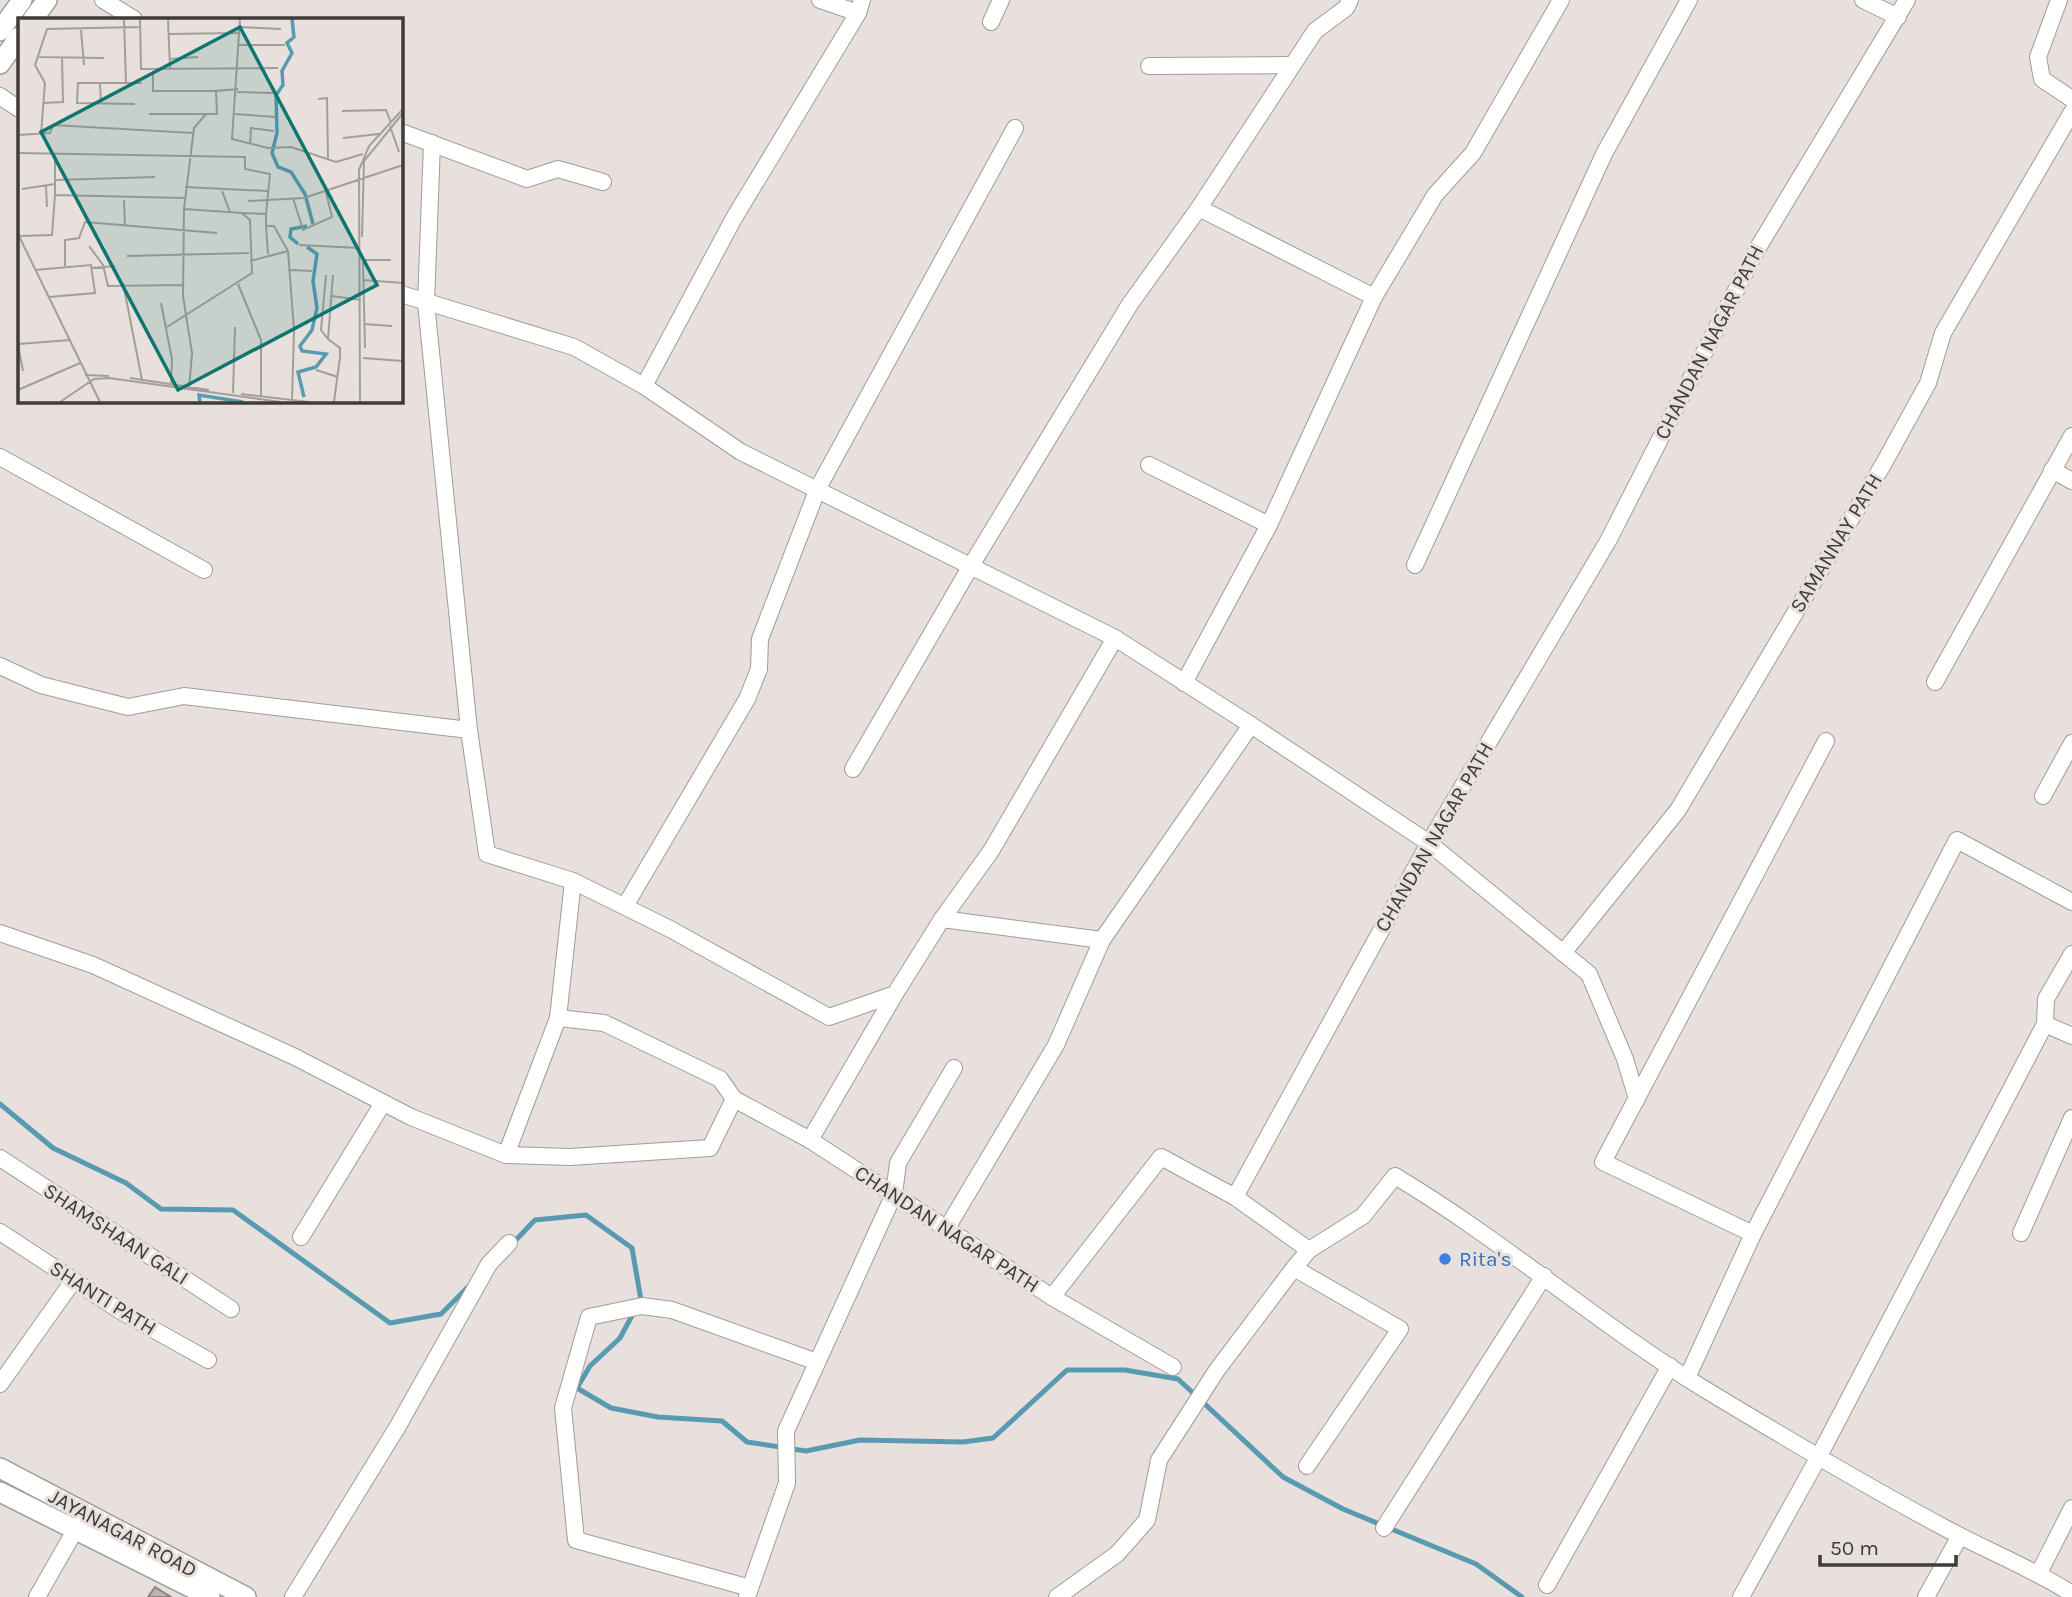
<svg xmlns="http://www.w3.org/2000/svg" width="2072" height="1597" viewBox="0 0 2072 1597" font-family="Karla,sans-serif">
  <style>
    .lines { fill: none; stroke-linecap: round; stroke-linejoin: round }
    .stream { stroke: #589ab1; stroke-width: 5 }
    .building { fill: #bcb4b0; stroke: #8b8380; stroke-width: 2 }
    .minor-casing { stroke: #a29b96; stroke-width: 18 }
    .tertiary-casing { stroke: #a29b96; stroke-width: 22 }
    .minor { stroke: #fff; stroke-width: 16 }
    .tertiary { stroke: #fff; stroke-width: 19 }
    .shop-dot { fill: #3f7fe0; stroke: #e8e0dc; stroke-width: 2.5 }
    .labels { text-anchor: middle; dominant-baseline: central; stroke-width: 6; stroke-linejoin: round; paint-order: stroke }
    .street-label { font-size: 21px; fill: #3e3b39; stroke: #e8e0dc }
    .shop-label { font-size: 21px; fill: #366cbe; stroke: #e8e0dc; text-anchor: start }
    .inset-river { fill: none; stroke: #589ab1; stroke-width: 3.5 }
    .inset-road { fill: none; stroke: #a49e9b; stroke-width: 2 }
    .view { fill: #0f766e; fill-opacity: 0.15; stroke: #0f766e; stroke-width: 3.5 }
    .inset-edge { fill: none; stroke: #3e3b39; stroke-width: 3.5 }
  </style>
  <rect width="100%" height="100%" fill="#e8e0dc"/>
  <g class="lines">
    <g class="stream">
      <polyline points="0,1104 53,1148 126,1183 161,1209 233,1210 390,1323 441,1314 468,1287"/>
      <polyline points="513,1243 535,1220 586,1215 632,1248 641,1300 639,1303"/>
      <polyline points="634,1312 620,1338 590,1366 577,1388 611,1408 658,1417 722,1421 747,1442 806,1451 860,1440 963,1442 993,1438 1067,1370 1125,1370 1178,1379 1283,1477 1343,1509 1476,1564 1522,1597"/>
    </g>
  </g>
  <polygon class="building" points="155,1587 171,1597 148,1597"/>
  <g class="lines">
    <g class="minor-casing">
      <g id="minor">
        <polyline points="103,0 134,19"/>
        <polyline points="820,0 858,13"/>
        <polyline points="1863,0 1898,17"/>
        <polyline points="2059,0 2038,57 2042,79 2072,99"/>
        <polyline points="991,22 1001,0"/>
        <polyline points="1149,66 1292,65"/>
        <polyline points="0,96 19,109"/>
        <polyline points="401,132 527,179 558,169 603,182"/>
        <polyline points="432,143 426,303 469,730 487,854 573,881 670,929 829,1017 895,994 942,919 991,851 1115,638"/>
        <polyline points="1199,208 1374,297"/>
        <polyline points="401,294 574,347 644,386 741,452 1115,638 1251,725 1429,843 1589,974 1625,1059 1637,1099"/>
        <polyline points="644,386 734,218 858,13 862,0"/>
        <polyline points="0,457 204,570"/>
        <polyline points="1149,465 1269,525"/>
        <polyline points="2052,470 2072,481"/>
        <polyline points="1415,565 1604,154 1689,0"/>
        <polyline points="0,666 41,685 128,707 184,696 469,730"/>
        <polyline points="1935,682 2072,436"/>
        <polyline points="1184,683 1269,525 1374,297 1435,195 1473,153 1561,0"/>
        <polyline points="853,769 972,564 1130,304 1199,208 1315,31 1346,8 1350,0"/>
        <polyline points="2043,796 2072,743"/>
        <polyline points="625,906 747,699 759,669 760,639 818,488 1015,128"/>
        <polyline points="942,919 1102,940"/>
        <polyline points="0,933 93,965 295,1057 411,1117 506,1155 570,1157 710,1148 734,1099 810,1140 895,994"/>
        <polyline points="1563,953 1678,810 1884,463 1928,383 1943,333 2072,112"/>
        <polyline points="558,1018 604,1023 720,1079 734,1099"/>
        <polyline points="2045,1024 2072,1036"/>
        <polyline points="810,1140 1052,1297 1161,1157 1235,1197 1429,843 1608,541 1756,251 1907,0"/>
        <polyline points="506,1155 558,1018 573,881"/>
        <polyline points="0,1158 231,1309"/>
        <polyline points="1235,1197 1309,1250"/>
        <polyline points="947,1228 1056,1045 1102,940 1251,725"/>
        <polyline points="0,1232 122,1312 208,1360"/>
        <polyline points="2021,1233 2072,1118"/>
        <polyline points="1753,1234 1957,840 2072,902"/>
        <polyline points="301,1237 383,1103"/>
        <polyline points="1294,1268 1400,1329 1307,1466"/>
        <polyline points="1052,1297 1173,1367"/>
        <polyline points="1687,1378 1753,1234 1603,1162 1826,741"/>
        <polyline points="0,1384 73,1281"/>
        <polyline points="1384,1528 1544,1276"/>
        <polyline points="2039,1573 2072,1508"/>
        <polyline points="1547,1585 1670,1366"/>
        <polyline points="750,1588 576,1540 563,1408 589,1317 642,1306 672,1310 817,1362"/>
        <polyline points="37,1597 85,1513"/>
        <polyline points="293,1597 398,1426 489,1264 509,1243"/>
        <polyline points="747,1597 787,1483 786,1431 894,1194 898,1163 954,1068"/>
        <path d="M1057,1597L1117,1554L1147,1520L1159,1460L1217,1370L1294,1268L1309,1250L1363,1216L1395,1176C1502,1240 1596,1322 1701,1387C1782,1436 1862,1484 1945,1528C1987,1551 2032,1568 2072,1594"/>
        <polyline points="1741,1597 1818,1458 2045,1024 2046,999 2072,954"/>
        <polyline points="1926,1597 1960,1536"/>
      </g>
    </g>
    <g class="tertiary-casing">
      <g id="tertiary">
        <polyline points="33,19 47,0"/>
        <polyline points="0,31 22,0"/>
        <polyline points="0,64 19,37"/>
        <polyline points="0,1468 246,1597"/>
        <polyline points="0,1492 210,1597"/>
      </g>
    </g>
    <use href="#minor" class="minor"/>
    <use href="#tertiary" class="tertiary"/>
  </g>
  <circle class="shop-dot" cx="1445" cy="1259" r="7"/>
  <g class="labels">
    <g class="street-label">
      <text transform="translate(1709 342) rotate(-63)">CHANDAN NAGAR PATH</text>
      <text transform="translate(1836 543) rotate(-59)">SAMANNAY PATH</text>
      <text transform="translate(1434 837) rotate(-60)">CHANDAN NAGAR PATH</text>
      <text transform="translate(947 1229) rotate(33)">CHANDAN NAGAR PATH</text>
      <text transform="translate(116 1234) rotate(33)">SHAMSHAAN GALI</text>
      <text transform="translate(103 1298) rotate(32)">SHANTI PATH</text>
      <text transform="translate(123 1533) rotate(28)">JAYANAGAR ROAD</text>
    </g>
    <g class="shop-label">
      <text x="1459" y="1259">Rita's</text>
    </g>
  </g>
  <g transform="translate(18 18)">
    <rect width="385" height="385" fill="#e8e0dc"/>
    <path class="inset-river" d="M274,1L276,19L269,25L274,35L264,53L265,67L258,77L259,115L254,135L260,149L273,154L287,176L295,206M280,226L272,219L273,211L289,208M286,379L280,354L298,349L308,336L284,333L282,328L294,312L299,290L295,263L299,236L289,229M182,384L181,377L225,384"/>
    <path class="inset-road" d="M106,1L108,65M122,1L123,51L260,50M150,1L152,50M222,1L214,121L250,130L273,129L318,144L345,136M221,9L263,11M63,12L66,47M150,16L221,15M221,27H267M21,39L86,40M151,41L180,39M17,47L29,11L122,9M17,47L27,65L23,116M135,53V73H197M82,65L83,86M219,74L255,75M300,81L309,80L310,142M25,85L45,84L44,39M117,86L59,85L60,65H124M324,93L368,92L373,105M131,96H199L198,73L220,71M217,96L258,99M372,108L381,134M0,117L32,115L35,107L175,115M325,120L361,116M232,127L233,110L256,113M0,135L227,139V151L252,156L248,196M37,135V177L167,180M37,162L137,159M28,168L29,189M167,169L250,173M4,171L37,166M204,173L212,194M275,180L285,212L314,199L308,174M106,182L107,209M230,183L286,180L385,147M224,195L248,196V208H256L270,233L276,312L274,382M248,208L250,236M0,216L82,384M1,218L34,217L37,177M344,219L346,143L385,95M281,227L342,230M71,228L85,247L90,268L165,267M109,238L231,235M345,242H373M232,243L270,233M345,244L347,330M47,248V222L61,220L67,204L199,215M73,250L97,248M17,252L73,247L77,275L31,279M272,252L294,253M308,257L303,312L310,321M315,257L310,321L322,330V339L316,384M345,262L385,265M105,265L124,362M220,266L243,322V379M314,278L343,282M143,285L154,341L153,367M346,306L374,308M149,309L234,255L232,202L224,195L166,191M0,326L53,322M0,327L5,353M345,340L385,343M298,352L320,359M67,357L91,358M112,360L191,372M171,371L174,335L165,278L166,191L176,110L188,96M0,372L62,345M215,375L217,309M223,376L291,384M42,384L76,361L91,360L263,384M342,384L341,152L351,128L385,91"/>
    <path class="view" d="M222,9L359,267L160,372L23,114Z"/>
    <rect width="385" height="385" class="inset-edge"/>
  </g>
  <path d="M1820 1555v10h136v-10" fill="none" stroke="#3e3b39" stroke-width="3.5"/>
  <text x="1830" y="1555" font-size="21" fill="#3e3b39" stroke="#e8e0dc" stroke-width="5" paint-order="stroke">50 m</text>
</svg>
